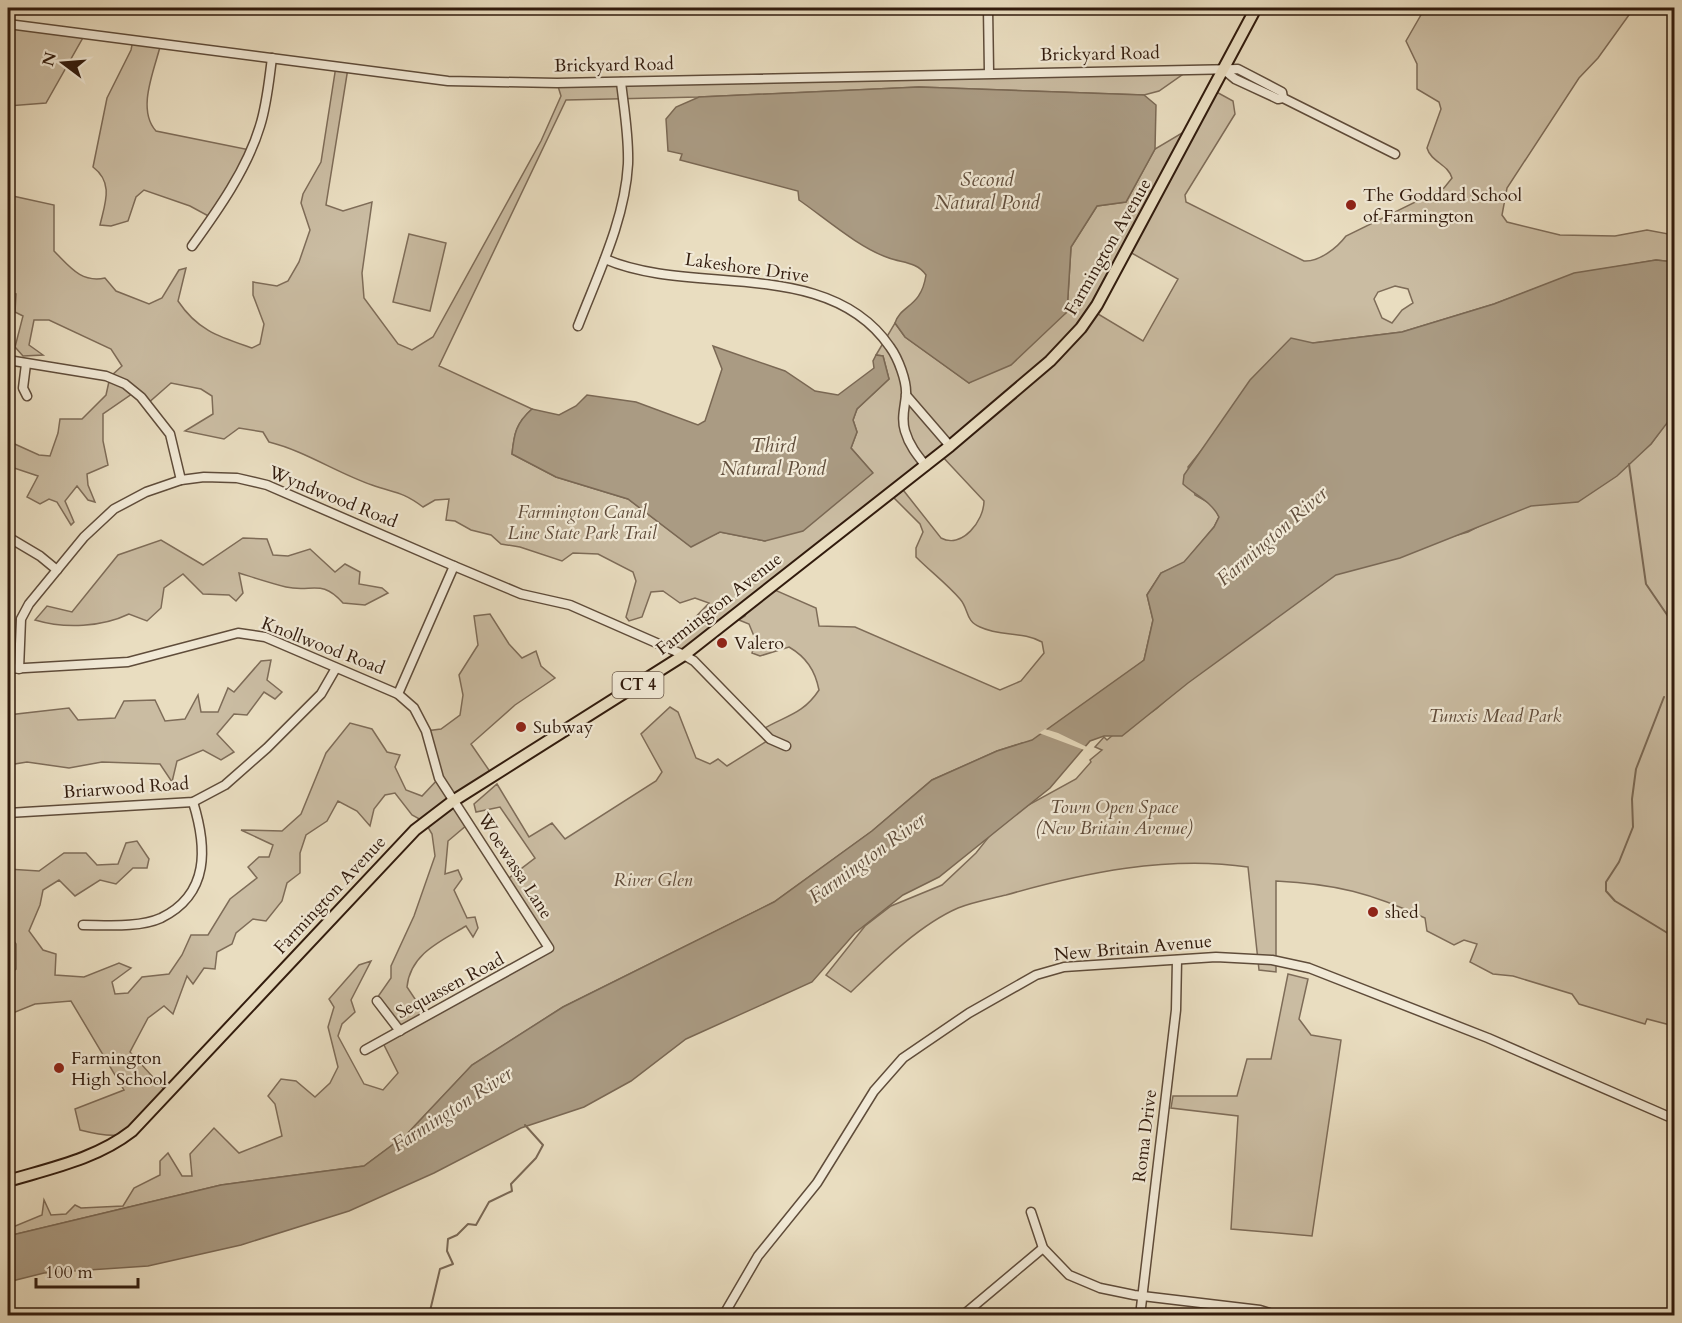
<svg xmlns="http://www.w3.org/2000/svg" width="1682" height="1323" viewBox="0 0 1682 1323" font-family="Cardo,serif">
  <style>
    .green { fill: #cabca2; stroke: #7e6c58; stroke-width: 1.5; fill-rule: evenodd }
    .water { fill: #aa9b83; stroke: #7a6854; stroke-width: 1.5 }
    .pier { fill: #e9ddc0 }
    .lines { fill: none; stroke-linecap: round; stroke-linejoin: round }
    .stream { stroke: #7a6854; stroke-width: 2 }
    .minor-casing { stroke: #5f4c3a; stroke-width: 11 }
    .major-casing { stroke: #311b0d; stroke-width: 14 }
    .minor { stroke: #f1e9d6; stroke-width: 8 }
    .major { stroke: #e9ddc0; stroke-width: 10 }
    .poi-dot { fill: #8f2418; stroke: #f1e9d6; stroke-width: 2 }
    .labels { text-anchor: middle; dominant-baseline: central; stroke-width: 4.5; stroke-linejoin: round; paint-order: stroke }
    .shield { fill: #f1e9d6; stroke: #6b5949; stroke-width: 1.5 }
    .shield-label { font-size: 16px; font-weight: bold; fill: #311b0d }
    .street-label { font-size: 18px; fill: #311b0d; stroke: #f1e9d6 }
    .poi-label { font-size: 18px; fill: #311b0d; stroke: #f1e9d6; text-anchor: start }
    .park-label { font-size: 18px; font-style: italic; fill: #5f4b3a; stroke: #f1e9d6 }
    .water-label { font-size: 20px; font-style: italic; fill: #614e3c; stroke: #f1e9d6 }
  </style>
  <rect width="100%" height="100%" fill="#e9ddc0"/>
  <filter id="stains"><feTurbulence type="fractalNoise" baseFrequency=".00333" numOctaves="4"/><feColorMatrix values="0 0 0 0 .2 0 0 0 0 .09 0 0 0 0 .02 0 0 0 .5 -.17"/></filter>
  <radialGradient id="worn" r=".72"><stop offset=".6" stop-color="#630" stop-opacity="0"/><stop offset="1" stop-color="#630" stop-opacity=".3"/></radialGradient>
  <g class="green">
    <path d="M1425,8H1634L1598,58L1579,78L1507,188L1502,215L1507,222L1560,235L1615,236L1647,230L1674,235V262L1656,260L1574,274L1494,304L1402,332L1313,343L1205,446L1188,467L1195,495L1213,505L1219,517L1214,527L1184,563L1161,573L1147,595L1153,620L1144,660L1051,740L1022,743L997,751L932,780L872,831L774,902L563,1007L472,1065L407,1134L364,1166L221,1185L8,1236V1229L42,1215L44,1200L51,1215L66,1214L75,1205L81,1208L123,1206L134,1188L160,1175V1161L168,1153L182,1176H192L190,1154L214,1128L239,1153L282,1136L275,1104L268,1096L281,1079L296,1081L315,1097L330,1083L338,1067L328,1027L334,1007L329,999L359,965L371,961L351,1000L355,1012L342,1024L338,1036L364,1084L383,1090L398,1073L382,1041L399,1032L377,998L391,978V966L414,916L435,856L432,834L425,822L412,815L395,793L385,795L374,809L370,826L357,811L338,801L327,821L306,835L300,853V873L287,883L282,901L266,921L253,919L236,933L232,944L217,952L215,969L204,968L193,984L187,976L173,1014L164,1006L148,1018L130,1052L163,1088L164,1098C130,1133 131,1143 80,1130L75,1109L124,1090L71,1001L35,1004L8,1015V975L16,969V944L8,933V869L39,871L64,853H86L97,865L118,864L126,843L137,841L149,859L147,868H133L116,884L100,880L75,896L59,880L43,890L40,905L29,931L43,950L56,954L55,975L84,977L119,963L131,968L112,982L115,994L128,993L142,977L169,974L182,955L191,935H208L230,899L257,878L248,867L259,857H269L273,845L241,830L282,831L301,814L326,753L350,723L372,729L387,752L400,755L395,767L406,790L422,796L439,778L426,731L441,729L460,715L463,695L459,675L478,645L474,616L490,614L509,644L522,658L536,651L541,666L555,678L515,705L471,744L493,776L453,801L468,824L448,841L445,874L458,870L462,879L454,890L467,918L475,917L478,928L473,937L466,926C441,941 410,954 407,987L427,1017L548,949L505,881L535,858L500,807L476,812L474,804L497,784L529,837L552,823L565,839L656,781L662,772L641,734L670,707L678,712L696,758L710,764L718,759L727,766L767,741L760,731C783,716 802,716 819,690C815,670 806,657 789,647L760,656L752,653L756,641L749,624L739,620L745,616L751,602L684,655L667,647L709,603L695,598L680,603L663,591L651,592L642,617L629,621L626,617L636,581L633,572L598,554L573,553L562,561L520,547L501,544L491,535L471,530L455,521L446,520L449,499L435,500L423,507C402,491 394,493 372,485C337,473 305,451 269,442L263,432L239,428L224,439L185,431L213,414L212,396L201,389L171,383L147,404L132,394L103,414V441L108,465L87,474L88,485L95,502L88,500L77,486L65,501L74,522L71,525L57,502L49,499L40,504L27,497L38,476L8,466V441L39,455L50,456L58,433L60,419H82L106,395L110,377L122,366L111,349L49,320H34L29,345L43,355L23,356L15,347L23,316L15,312L16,294L8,293V195L54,205V251C70,267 81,283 105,278L116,291L149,304L162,298L179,270L186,268L178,301C198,331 220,337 252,348L260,344L264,324L253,295V282L277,286L288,281L299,262L310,230L301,203L303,194L321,162L336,66L348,68L326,205L343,211L372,202L362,273L364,298L398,344L412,350L433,337L541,141L561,96L557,83L1189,70L1159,91L1144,95L919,87L699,97L566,100L439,366L532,409C516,423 514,434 512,454L556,477L628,499L689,545L720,532L765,541L872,472L851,448L857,432L853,420L857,409L889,379L883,356L876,355L895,323L905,337L969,383L1067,312L1071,247L1097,206L1126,202L1155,149L1194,126L1213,90L1233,101L1235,114L1185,195L1186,202L1304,261C1319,262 1337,248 1346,236L1444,188L1452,178C1448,164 1431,162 1427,148L1441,109L1439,102L1417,89V64L1406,41ZM1128,251L1178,279L1143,341L1093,311ZM1395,286L1408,289L1413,303L1402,310L1392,323L1382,318L1374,299L1378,292ZM940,454L984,501C984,521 962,549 941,538L900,486ZM889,493L920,524L923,532L916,548V557C930,571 947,584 960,599C969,609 965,621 980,627C1001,637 1022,631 1042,642L1044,653L1021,681L1000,690L855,627L819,626L816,608L775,590L759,603L752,600Z"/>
    <polygon points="8,24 85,34 46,103 8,106"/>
    <path d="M133,40L161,43C155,69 136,109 156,131L250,150L212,218L190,206L144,190L136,197L128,221L111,226L100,225C105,203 114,183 93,167L107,98L131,50Z"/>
    <polygon points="409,234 446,243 430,311 393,302"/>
    <path d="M1674,417V1026L1647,1019L1645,1024L1579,1004L1572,994L1513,976L1493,974L1470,962L1477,944L1464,940L1454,945L1427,931L1425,918C1371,893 1336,884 1276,881V972L1259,970L1248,867C1168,855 1083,873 1006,895C990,899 973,902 958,908C919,925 881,963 851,992L826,975L865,926L891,906L942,885L976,853L1003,819L1076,779L1091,762L1090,760L1102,750L1095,747L1104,737L1107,740C1130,719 1158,718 1175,687L1323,584L1330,571L1468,532L1498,516L1623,468L1651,444L1670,418Z"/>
    <path d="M243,538L267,539L273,555L288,556L310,549L335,572L345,564L360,572L359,584L382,588L388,593L365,605L343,603C321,578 312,593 286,587C270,583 255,578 239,573L243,593L236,601L229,595L203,594L183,574L164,588L161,608L147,621L129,614C102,627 65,629 35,620L47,606L72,612L118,555L161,540L203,565Z"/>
    <polygon points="271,660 267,680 282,692 275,699 264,692 247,715 234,714 217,734 234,752 221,760 203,750 177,761 172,782 160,764 102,762 69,768 27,762 8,765 8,715 69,708 78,720 115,718 124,701 155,700 165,721 185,719 198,695 201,712 218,712 228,688 234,692 261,661"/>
    <polygon points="1288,974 1308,979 1299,1019 1311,1035 1341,1040 1312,1236 1231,1229 1238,1116 1171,1108 1173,1096 1237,1096 1247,1059 1271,1059"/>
  </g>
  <g class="water">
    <path d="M919,87L1144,95L1156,105L1155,149L1126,202L1097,206L1071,247L1067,312L1011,365L969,383L905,337L895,323C901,304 921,308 926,275C917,262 903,263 889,258C859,248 825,218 799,200L798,191L680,160L682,154L668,151L666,119L676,107L699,97Z"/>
    <path d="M1656,260L1674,262V417L1670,419L1651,444L1617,476L1578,502L1531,506L1400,558L1336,575L1188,683L1122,736H1104L1090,741L1050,788L939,877L903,895L855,933L812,982L686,1039L631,1081L584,1107L521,1128L434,1173L349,1211L241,1245L148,1266L44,1273L8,1282V1236L221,1185L364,1166L407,1134L472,1065L563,1007L774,902L872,831L932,780L997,751L1032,740L1144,660L1153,620L1147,595L1161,573L1184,562L1214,527L1219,517C1211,501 1196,496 1183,484L1184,475L1250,380L1291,338L1313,343L1402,332L1494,304L1574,273Z"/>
    <path d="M713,346L785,371L815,391L838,395L874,368L873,361L876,355L883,356L889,379L857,409L853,420L857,432L851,448L873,473L803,531L765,541L720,532L691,547L628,499L556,477L512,454C514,434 516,423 532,409L559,415L576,406L587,395L636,402L698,425L705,421L722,369Z"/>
  </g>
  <polygon class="pier" points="1045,729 1058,733 1089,748 1087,751 1039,733"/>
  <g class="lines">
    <g class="stream">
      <polyline points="1629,464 1646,584 1674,625"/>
      <polyline points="1669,685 1674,670"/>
      <polyline points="1664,697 1636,769 1632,799 1633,827 1619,862 1606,882 1606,891 1615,901 1674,937"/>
      <polyline points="432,1316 430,1311 440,1269 453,1264 447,1251 448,1239 457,1235 468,1224 476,1225 489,1202 512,1191 511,1184 536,1158 543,1145 525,1125"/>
    </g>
    <g class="minor-casing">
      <g id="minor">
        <polyline points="988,8 989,72"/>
        <polyline points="8,24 448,81 557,83 1238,69 1282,92 1283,98"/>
        <polyline points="1224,70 1235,79 1278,99 1283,98 1395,154"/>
        <path d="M192,246C218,210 247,169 260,126C267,104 269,80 272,58"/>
        <path d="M605,259C692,297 828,256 890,347C898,358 907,381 906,395C905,407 901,418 905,431C909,445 917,455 926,466"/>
        <path d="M578,326C598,274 625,220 628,164C629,136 624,109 621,82"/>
        <polyline points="8,360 106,376 125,384 141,397 170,434 181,480"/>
        <polyline points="26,364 23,388 27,396"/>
        <polyline points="906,395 950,446"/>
        <polyline points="8,537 40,556 57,570"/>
        <polyline points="8,669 128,662 238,633 265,637 398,694 414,708 426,731 439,778 549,948 365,1050"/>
        <polyline points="19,669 21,619 29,604 84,537 114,509 146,492 181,480 204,477 237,478 267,485 454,566 521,594 570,605 684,655 694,661 770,739 786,746"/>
        <polyline points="398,694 454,566"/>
        <polyline points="8,813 193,802 225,785 267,748 321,694 336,668"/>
        <path d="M83,925C106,925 139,928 161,918C210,894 207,847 193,802"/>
        <polyline points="377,1001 400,1031"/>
        <polyline points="1031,1212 1043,1248 1069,1275 1100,1288 1134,1295 1260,1310 1279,1316"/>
        <polyline points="723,1316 758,1256 817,1183 874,1091 903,1058 969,1013 1036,975 1064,967 1216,957 1272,960 1309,968 1488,1038 1674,1119"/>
        <polyline points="962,1316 1043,1248"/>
        <polyline points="1140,1316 1176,1010 1177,960"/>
      </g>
    </g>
    <g class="major-casing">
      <path id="major" d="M8,1181C51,1168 96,1159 132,1131L415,830L453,801L684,655L950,446L1050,361L1081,328L1097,305L1256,8"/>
    </g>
    <use href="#minor" class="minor"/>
    <use href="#major" class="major"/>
  </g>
  <g class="poi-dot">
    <circle cx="1351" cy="205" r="6"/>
    <circle cx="722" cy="643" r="6"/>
    <circle cx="521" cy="727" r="6"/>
    <circle cx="1373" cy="912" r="6"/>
    <circle cx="59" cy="1068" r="6"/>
  </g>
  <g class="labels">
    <rect class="shield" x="612.5" y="672" width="51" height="26" rx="4.5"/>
    <g class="shield-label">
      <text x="638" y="685">CT 4</text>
    </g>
    <g class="street-label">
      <text transform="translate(1100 54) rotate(-1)">Brickyard Road</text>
      <text transform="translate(614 65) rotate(-1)">Brickyard Road</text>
      <text transform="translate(1108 247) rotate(-60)">Farmington Avenue</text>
      <text transform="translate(747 268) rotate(8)">Lakeshore Drive</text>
      <text transform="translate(333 497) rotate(22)">Wyndwood Road</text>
      <text transform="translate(719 604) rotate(-38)">Farmington Avenue</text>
      <text transform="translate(323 646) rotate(21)">Knollwood Road</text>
      <text transform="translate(126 788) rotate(-4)">Briarwood Road</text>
      <text transform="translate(515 866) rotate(57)">Woewassa Lane</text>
      <text transform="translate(330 895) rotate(-47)">Farmington Avenue</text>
      <text transform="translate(1133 948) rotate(-5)">New Britain Avenue</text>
      <text transform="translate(450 986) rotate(-28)">Sequassen Road</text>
      <text transform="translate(1145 1136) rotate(-83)">Roma Drive</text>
    </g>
    <g class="poi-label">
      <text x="1363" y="195">The Goddard School<tspan x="1363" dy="21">of Farmington</tspan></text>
      <text x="734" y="643">Valero</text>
      <text x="533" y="727">Subway</text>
      <text x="1385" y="912">shed</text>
      <text x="71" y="1058">Farmington<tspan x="71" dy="21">High School</tspan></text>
    </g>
    <g class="park-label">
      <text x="582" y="512">Farmington Canal<tspan x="582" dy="21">Line State Park Trail</tspan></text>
      <text x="1495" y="716">Tunxis Mead Park</text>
      <text x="1114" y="807">Town Open Space<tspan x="1114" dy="21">(New Britain Avenue)</tspan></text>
      <text x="653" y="880">River Glen</text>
    </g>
    <g class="water-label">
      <text x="987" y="179">Second<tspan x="987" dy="23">Natural Pond</tspan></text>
      <text x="773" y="445">Third<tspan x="773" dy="23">Natural Pond</tspan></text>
      <text transform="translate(1272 536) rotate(-41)">Farmington River</text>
      <text transform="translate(867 858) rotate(-36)">Farmington River</text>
      <text transform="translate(452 1109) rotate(-33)">Farmington River</text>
    </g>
  </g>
  <rect width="1682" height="1323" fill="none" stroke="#e9ddc0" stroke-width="30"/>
  <rect x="9" y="9" width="1664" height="1305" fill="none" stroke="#311b0d" stroke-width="3"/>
  <rect x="15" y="15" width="1652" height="1293" fill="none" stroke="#311b0d" stroke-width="1.5"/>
  <g transform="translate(63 63) rotate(286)" stroke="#f1e9d6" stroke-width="4.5" paint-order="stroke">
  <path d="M0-4.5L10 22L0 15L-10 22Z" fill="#311b0d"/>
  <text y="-9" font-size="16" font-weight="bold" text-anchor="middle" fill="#311b0d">N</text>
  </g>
  <path d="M36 1278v9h102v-9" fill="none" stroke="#311b0d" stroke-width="3"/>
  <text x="45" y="1278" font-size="18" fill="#311b0d" stroke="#f1e9d6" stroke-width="4.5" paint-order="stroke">100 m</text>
  <rect width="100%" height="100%" filter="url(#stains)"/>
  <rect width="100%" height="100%" fill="url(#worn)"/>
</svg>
